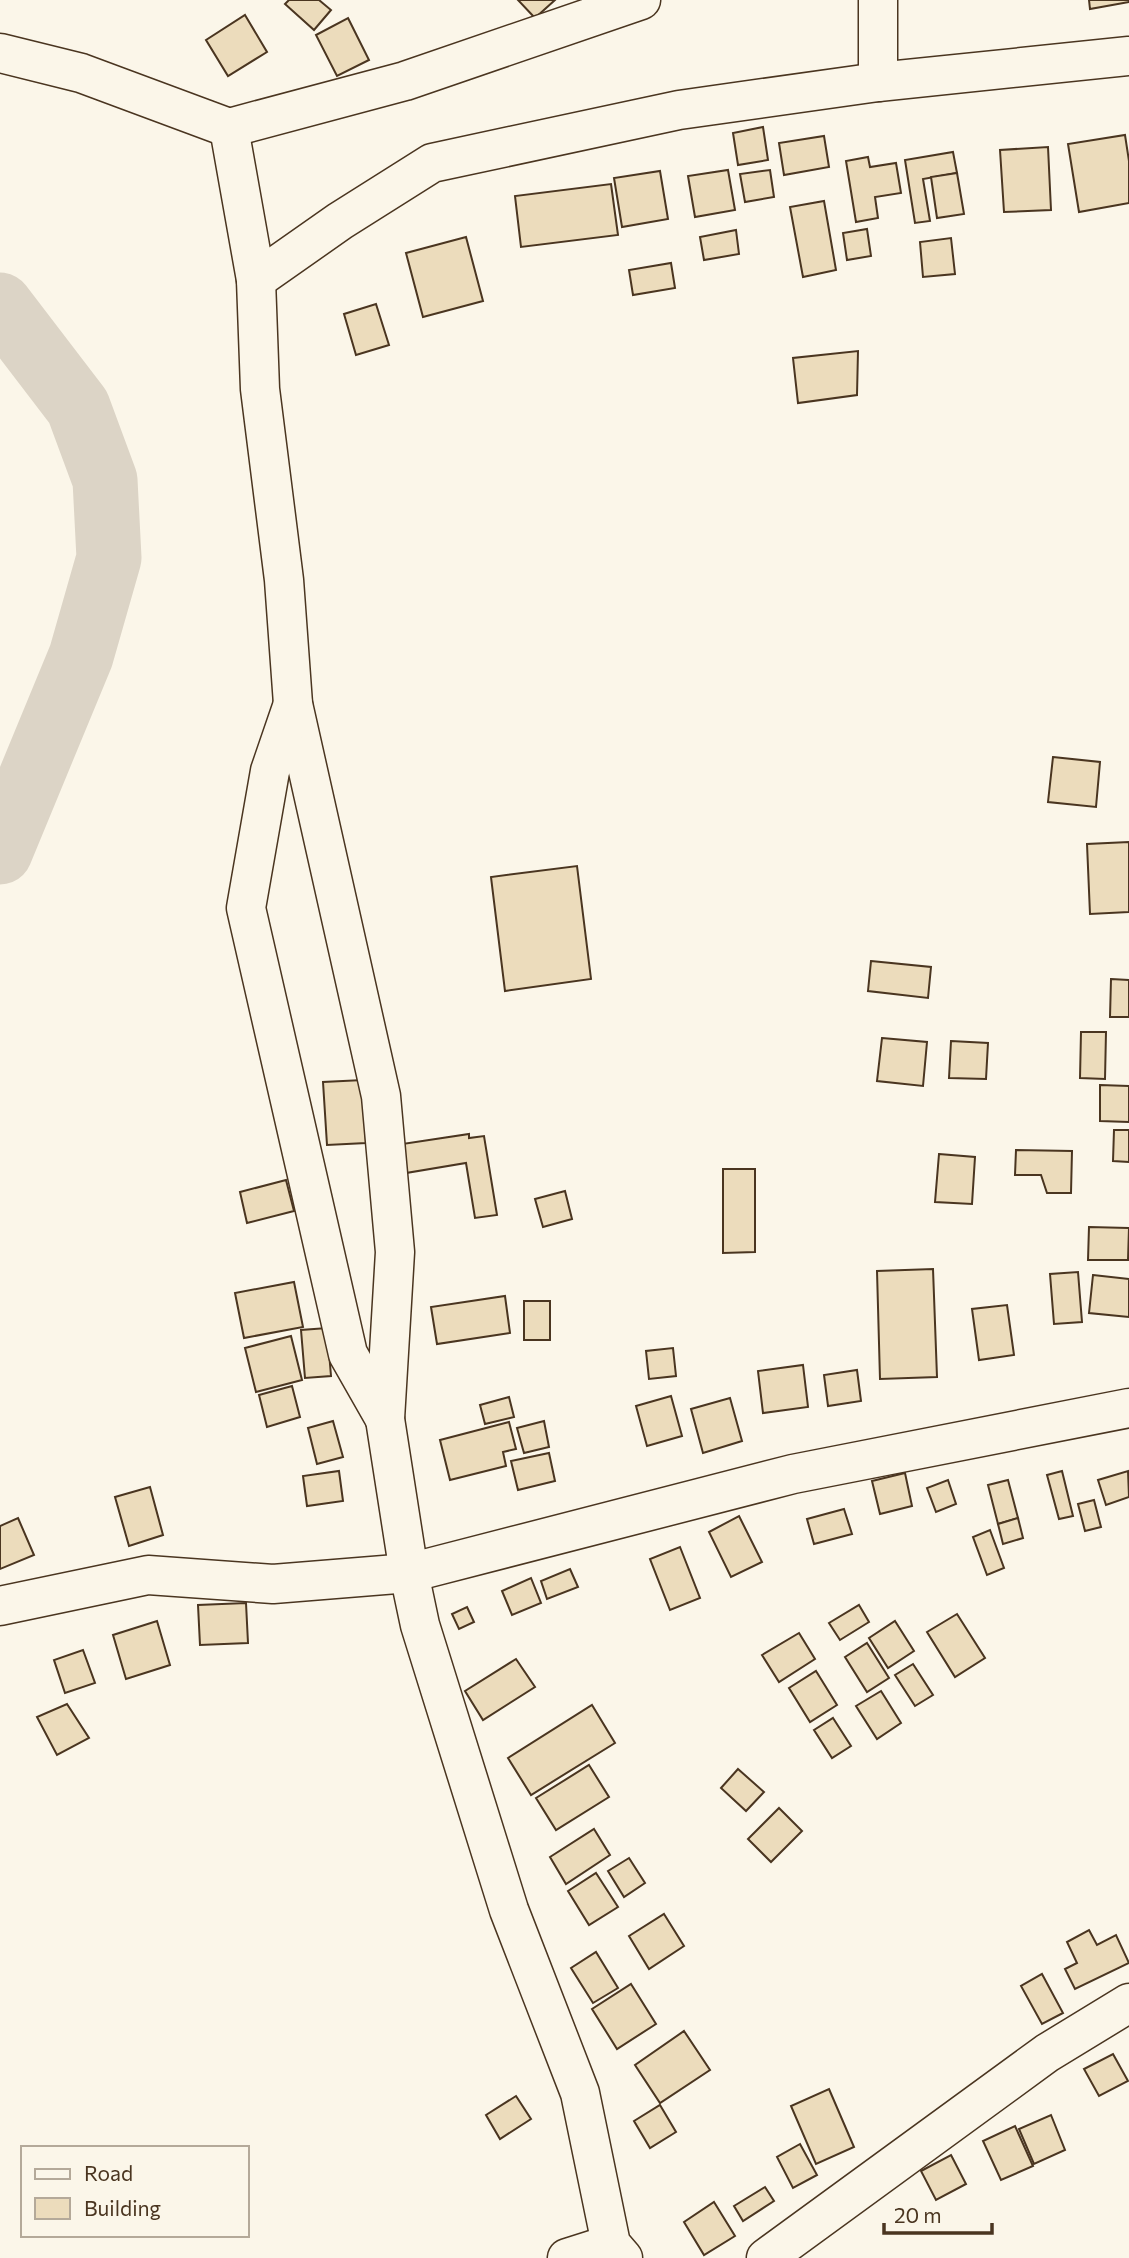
<svg xmlns="http://www.w3.org/2000/svg" width="1129" height="2258" viewBox="0 0 1129 2258" font-family="Commissioner,sans-serif">
  <style>
    .lines { fill: none; stroke-linecap: round; stroke-linejoin: round }
    .river { stroke: #dcd4c6; stroke-width: 65 }
    .building { fill: #ecdcbc; stroke: #4a3520; stroke-width: 2 }
    .minor-casing { stroke: #4a3520; stroke-width: 41 }
    .minor { stroke: #fbf6e9; stroke-width: 38 }
  </style>
  <rect width="100%" height="100%" fill="#fbf6e9"/>
  <g class="lines">
    <polyline class="river" points="0,305 78,407 105,480 109,558 81,656 0,852"/>
  </g>
  <g class="building">
    <polygon points="289,0 319,0 331,10 314,30 285,4"/>
    <polygon points="518,0 555,0 535,18"/>
    <polygon points="1089,0 1129,0 1129,2 1090,9"/>
    <polygon points="245,15 267,52 228,76 206,40"/>
    <polygon points="348,18 369,60 337,76 316,35"/>
    <polygon points="763,127 768,160 738,165 733,133"/>
    <polygon points="1125,135 1129,161 1129,203 1079,212 1068,144"/>
    <polygon points="824,136 829,167 784,175 779,143"/>
    <polygon points="1048,147 1051,210 1004,212 1000,150"/>
    <polygon points="953,152 957,173 923,179 930,221 915,223 905,160"/>
    <polygon points="868,157 870,167 896,163 901,193 875,197 878,218 856,222 846,161"/>
    <polygon points="728,170 735,210 695,217 688,176"/>
    <polygon points="770,170 774,197 745,202 740,174"/>
    <polygon points="660,171 668,219 622,227 614,178"/>
    <polygon points="957,173 964,214 937,218 931,177"/>
    <polygon points="611,184 618,235 521,247 515,196"/>
    <polygon points="824,201 836,270 803,277 790,207"/>
    <polygon points="867,229 871,256 847,260 843,233"/>
    <polygon points="736,230 739,254 704,260 700,237"/>
    <polygon points="466,237 483,301 423,317 406,253"/>
    <polygon points="951,238 955,274 923,277 920,242"/>
    <polygon points="671,263 675,288 633,295 629,270"/>
    <polygon points="376,304 389,345 356,355 344,314"/>
    <polygon points="858,351 857,395 798,403 793,358"/>
    <polygon points="1053,757 1100,762 1096,807 1048,802"/>
    <polygon points="1129,842 1129,912 1090,914 1087,844"/>
    <polygon points="577,866 591,979 505,991 491,877"/>
    <polygon points="871,961 931,967 928,998 868,991"/>
    <polygon points="1111,979 1129,980 1129,1017 1110,1017"/>
    <polygon points="1081,1032 1106,1032 1105,1079 1080,1078"/>
    <polygon points="882,1038 927,1042 923,1086 877,1081"/>
    <polygon points="951,1041 988,1043 986,1079 949,1078"/>
    <polygon points="363,1080 366,1143 327,1145 323,1082"/>
    <polygon points="1100,1085 1129,1086 1129,1122 1100,1121"/>
    <polygon points="1114,1130 1129,1130 1129,1162 1113,1161"/>
    <polygon points="469,1134 469,1138 484,1136 497,1215 475,1218 466,1163 394,1175 389,1146"/>
    <polygon points="1016,1150 1072,1151 1071,1193 1047,1193 1041,1175 1015,1175"/>
    <polygon points="939,1154 975,1157 972,1204 935,1202"/>
    <polygon points="723,1169 755,1169 755,1252 723,1253"/>
    <polygon points="286,1180 294,1211 247,1223 240,1192"/>
    <polygon points="565,1191 572,1219 543,1227 535,1199"/>
    <polygon points="1089,1227 1129,1228 1128,1260 1088,1260"/>
    <polygon points="933,1269 937,1377 880,1379 877,1271"/>
    <polygon points="1078,1272 1082,1322 1054,1324 1050,1274"/>
    <polygon points="1093,1275 1129,1279 1129,1317 1089,1313"/>
    <polygon points="294,1282 303,1327 244,1338 235,1293"/>
    <polygon points="505,1296 510,1333 437,1344 431,1307"/>
    <rect x="524" y="1301" width="26" height="39"/>
    <polygon points="1007,1305 1014,1355 979,1360 972,1309"/>
    <polygon points="327,1328 331,1376 305,1378 301,1330"/>
    <polygon points="291,1336 302,1380 256,1392 245,1348"/>
    <polygon points="673,1348 676,1376 649,1379 646,1351"/>
    <polygon points="803,1365 808,1407 763,1413 758,1371"/>
    <polygon points="857,1370 861,1401 828,1406 824,1375"/>
    <polygon points="292,1386 300,1417 267,1427 259,1395"/>
    <polygon points="671,1396 682,1436 647,1446 636,1406"/>
    <polygon points="509,1397 514,1417 485,1424 480,1405"/>
    <polygon points="730,1398 742,1441 703,1453 691,1409"/>
    <polygon points="333,1421 343,1457 317,1464 308,1428"/>
    <polygon points="544,1421 549,1447 524,1453 517,1428"/>
    <polygon points="509,1422 516,1449 503,1452 506,1466 450,1480 440,1440"/>
    <polygon points="549,1453 555,1481 518,1490 511,1461"/>
    <polygon points="339,1471 343,1501 307,1506 303,1476"/>
    <polygon points="1062,1471 1073,1516 1059,1519 1047,1475"/>
    <polygon points="1128,1471 1129,1497 1106,1505 1098,1480"/>
    <polygon points="905,1473 912,1506 880,1514 872,1481"/>
    <polygon points="948,1480 956,1504 936,1512 927,1488"/>
    <polygon points="1008,1480 1018,1518 998,1524 988,1485"/>
    <polygon points="150,1487 163,1535 129,1546 115,1497"/>
    <polygon points="1094,1500 1101,1527 1085,1531 1078,1504"/>
    <polygon points="844,1509 852,1534 814,1544 807,1519"/>
    <polygon points="739,1516 762,1562 731,1577 709,1532"/>
    <polygon points="18,1518 34,1555 0,1569 0,1526"/>
    <polygon points="1018,1518 1023,1538 1003,1544 998,1524"/>
    <polygon points="990,1530 1004,1568 987,1575 973,1537"/>
    <polygon points="680,1547 700,1598 670,1610 650,1559"/>
    <polygon points="570,1569 578,1587 547,1599 541,1581"/>
    <polygon points="531,1578 541,1603 512,1615 502,1591"/>
    <polygon points="246,1603 248,1643 200,1645 198,1605"/>
    <polygon points="859,1605 869,1622 840,1640 829,1623"/>
    <polygon points="467,1607 474,1622 459,1629 452,1614"/>
    <polygon points="957,1614 985,1658 955,1677 927,1632"/>
    <polygon points="157,1621 170,1665 126,1679 113,1635"/>
    <polygon points="895,1621 914,1651 888,1668 869,1638"/>
    <polygon points="799,1633 815,1659 779,1682 762,1655"/>
    <polygon points="867,1643 889,1678 867,1692 845,1657"/>
    <polygon points="83,1650 95,1683 65,1693 54,1660"/>
    <polygon points="516,1659 535,1687 483,1720 465,1691"/>
    <polygon points="913,1664 933,1695 915,1706 895,1675"/>
    <polygon points="816,1671 837,1705 810,1722 789,1688"/>
    <polygon points="881,1691 901,1723 877,1739 856,1706"/>
    <polygon points="67,1704 89,1738 57,1755 37,1717"/>
    <polygon points="592,1705 615,1743 531,1795 508,1758"/>
    <polygon points="833,1718 851,1746 832,1758 814,1730"/>
    <polygon points="589,1765 609,1797 556,1830 536,1798"/>
    <polygon points="738,1769 764,1792 746,1811 721,1788"/>
    <polygon points="779,1808 802,1831 771,1862 748,1839"/>
    <polygon points="594,1829 610,1855 566,1884 550,1857"/>
    <polygon points="629,1858 645,1883 624,1897 608,1871"/>
    <polygon points="596,1873 618,1907 589,1925 568,1891"/>
    <polygon points="664,1914 684,1946 649,1969 629,1936"/>
    <polygon points="1089,1930 1097,1945 1116,1935 1129,1963 1075,1989 1065,1969 1077,1963 1067,1942"/>
    <polygon points="596,1952 618,1988 593,2003 571,1968"/>
    <polygon points="1042,1974 1063,2013 1042,2024 1021,1986"/>
    <polygon points="631,1984 656,2024 617,2049 592,2009"/>
    <polygon points="684,2031 710,2070 660,2103 635,2065"/>
    <polygon points="1113,2054 1128,2081 1099,2096 1084,2069"/>
    <polygon points="829,2089 854,2147 816,2164 791,2106"/>
    <polygon points="516,2096 531,2119 500,2139 486,2115"/>
    <polygon points="660,2105 676,2132 650,2148 634,2121"/>
    <polygon points="1051,2115 1065,2150 1034,2164 1019,2129"/>
    <polygon points="1015,2126 1033,2166 1001,2180 983,2141"/>
    <polygon points="800,2144 817,2175 793,2188 777,2157"/>
    <polygon points="951,2155 966,2184 936,2200 921,2171"/>
    <polygon points="765,2187 774,2201 743,2221 734,2206"/>
    <polygon points="714,2202 735,2236 704,2255 684,2222"/>
  </g>
  <g class="lines">
    <g class="minor-casing">
      <g id="minor">
        <polyline points="878,0 878,82"/>
        <polyline points="0,53 81,73 229,128 405,81 641,0"/>
        <polyline points="229,128 256,280 260,389 284,580 293,704 381,1096 395,1252 385,1419 409,1573 420,1625 509,1910 580,2093 611,2244 623,2258"/>
        <polyline points="256,280 340,221 432,163 679,110 878,82 1129,56"/>
        <polyline points="293,704 270,771 246,908 348,1354 385,1419"/>
        <polyline points="0,1606 148,1575 273,1584 409,1573 793,1474 1129,1408"/>
        <polyline points="567,2258 611,2244"/>
        <polyline points="766,2258 1047,2053 1129,2003"/>
      </g>
    </g>
    <use href="#minor" class="minor"/>
  </g>
  <rect x="21" y="2146" width="228" height="91" fill="#fbf6e9" stroke="#b4a999" stroke-width="2"/>
  <rect x="35" y="2169" width="35" height="10" fill="#fbf6e9" stroke="#b4a999" stroke-width="2"/>
  <text x="84" y="2181" font-size="21" fill="#4a3520">Road</text>
  <rect x="35" y="2198" width="35" height="21" fill="#ecdcbc" stroke="#b4a999" stroke-width="2"/>
  <text x="84" y="2216" font-size="21" fill="#4a3520">Building</text>
  <path d="M884 2223v10h108v-10" fill="none" stroke="#4a3520" stroke-width="3.5"/>
  <text x="894" y="2223" font-size="21" fill="#4a3520" stroke="#fbf6e9" stroke-width="5" paint-order="stroke">20 m</text>
</svg>
